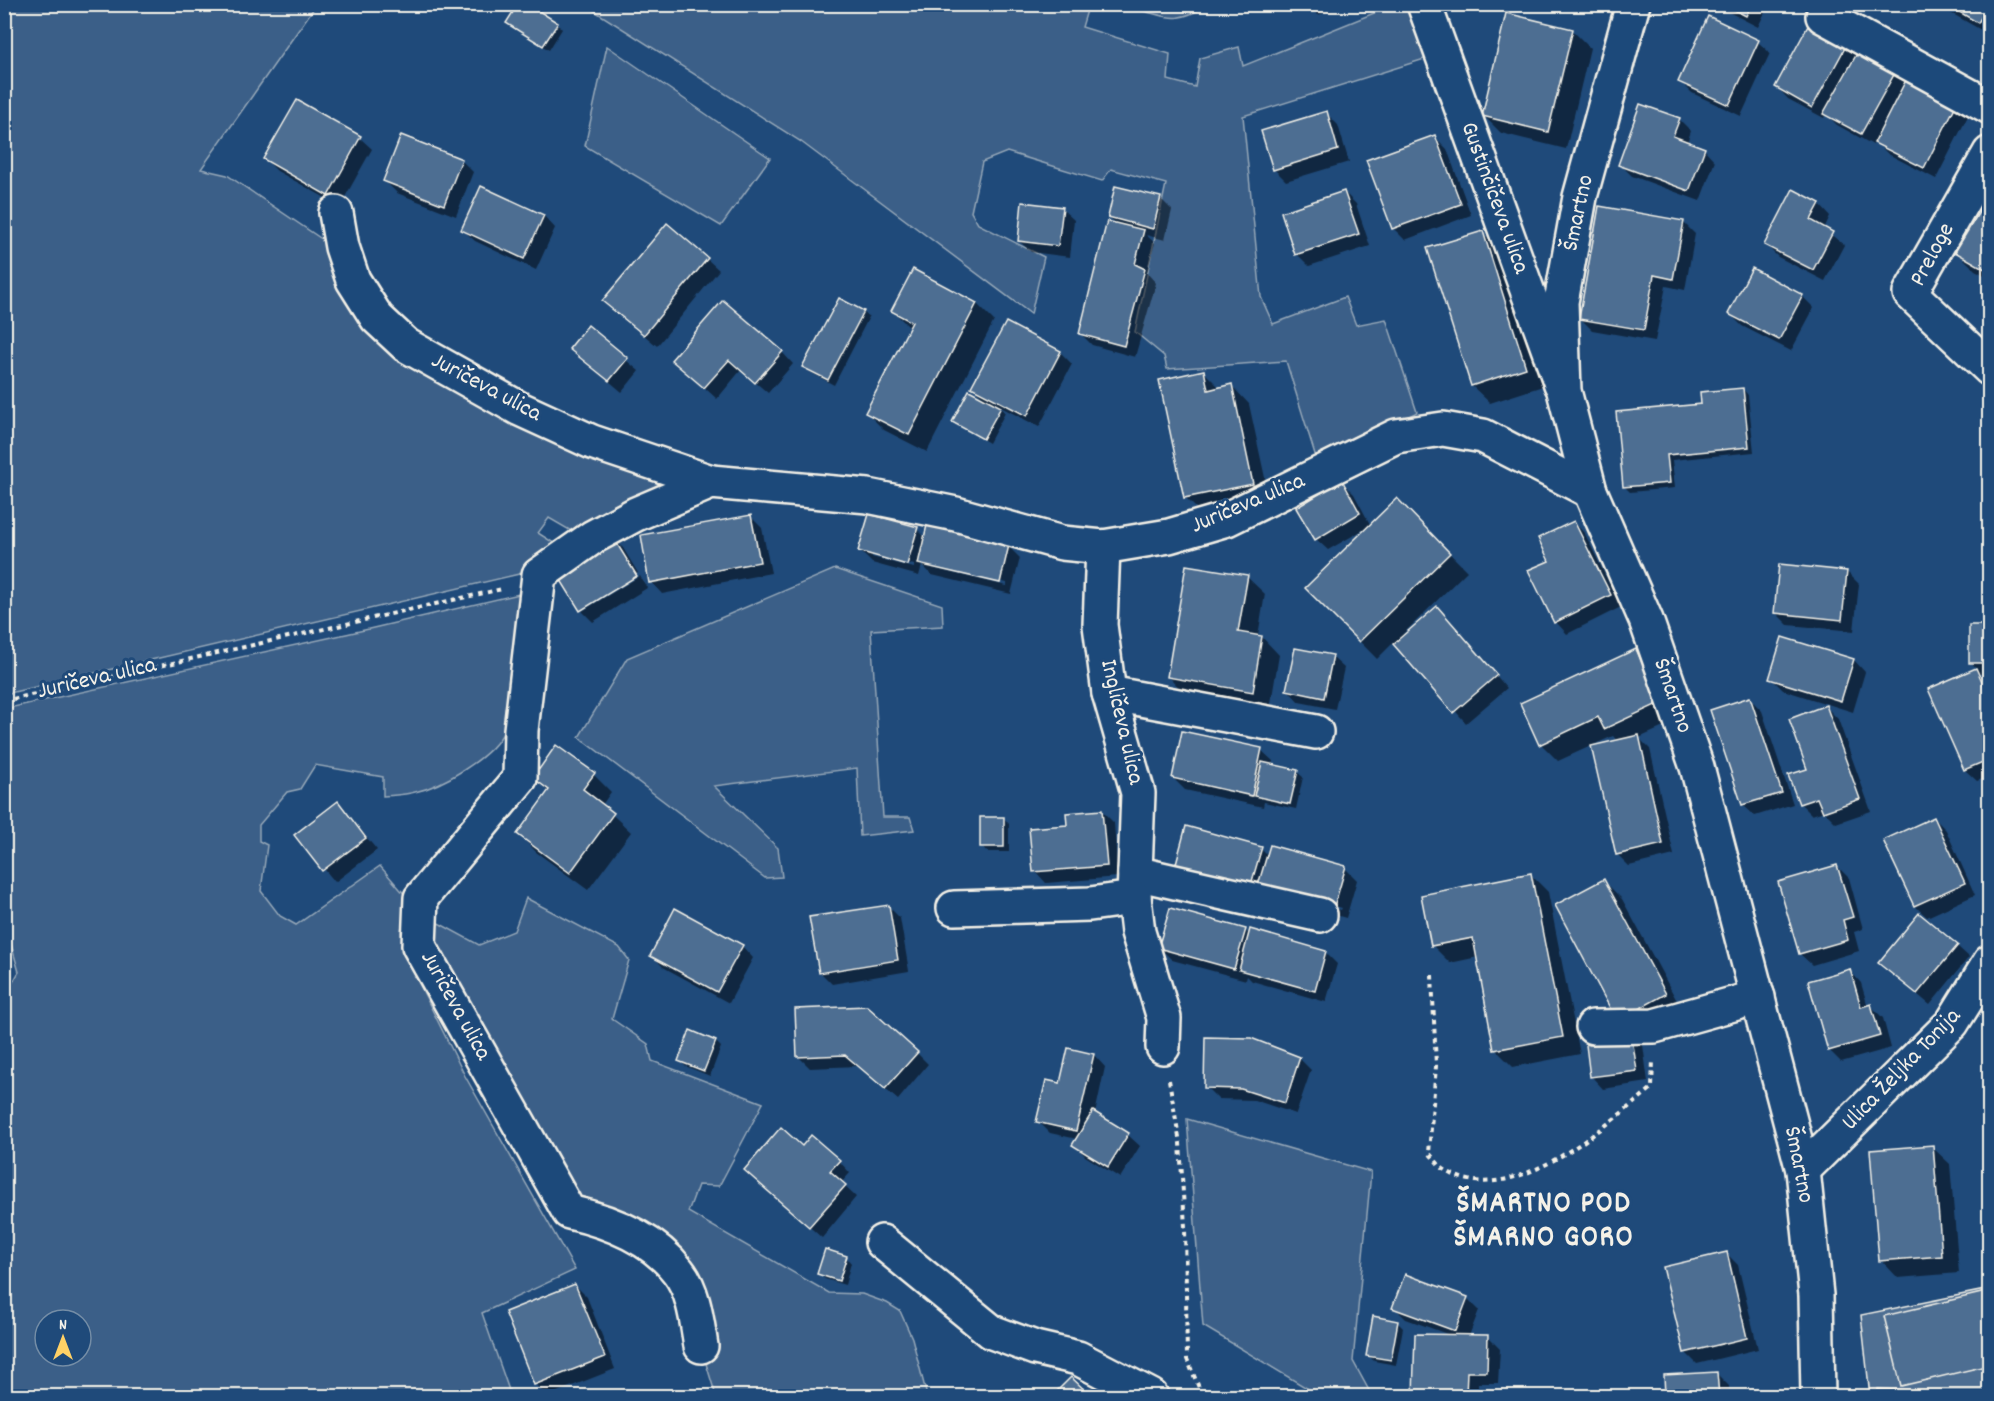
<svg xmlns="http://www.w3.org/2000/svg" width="1994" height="1401" viewBox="0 0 1994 1401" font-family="Dekko,sans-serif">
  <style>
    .green { fill: #3a5f88; stroke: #97a8b8; stroke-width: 1.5; fill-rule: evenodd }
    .shadow { fill: #0007; fill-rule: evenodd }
    .building { fill: #4d6e92; stroke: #f4f1e8; stroke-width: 1.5 }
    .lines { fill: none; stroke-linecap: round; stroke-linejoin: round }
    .minor-casing { stroke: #f4f1e8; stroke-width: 38 }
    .major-casing { stroke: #f4f1e8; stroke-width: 38 }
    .path { stroke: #f4f1e8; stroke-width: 4; stroke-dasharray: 4.5 4.5; stroke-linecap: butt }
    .minor { stroke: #1f4a7a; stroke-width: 33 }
    .major { stroke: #1f4a7a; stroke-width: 33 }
    .labels { text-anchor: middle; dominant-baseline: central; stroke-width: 6; stroke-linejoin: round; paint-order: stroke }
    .street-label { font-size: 24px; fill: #f4f1e8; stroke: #1f4a7a }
    .district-label { font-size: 30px; font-weight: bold; letter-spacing: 1.5px; fill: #f4f1e8; stroke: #1f4a7a }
  </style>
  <rect width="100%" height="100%" fill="#1f4a7a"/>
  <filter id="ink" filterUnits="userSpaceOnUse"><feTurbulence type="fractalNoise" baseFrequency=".0167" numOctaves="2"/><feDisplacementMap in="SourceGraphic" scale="12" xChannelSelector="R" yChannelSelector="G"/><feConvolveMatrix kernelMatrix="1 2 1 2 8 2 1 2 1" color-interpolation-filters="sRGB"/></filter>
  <g filter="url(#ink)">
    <g class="green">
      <polygon points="4,5 316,5 201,169 227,175 323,240 336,271 362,311 671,487 578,535 549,518 538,533 557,545 519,574 5,694"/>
      <path d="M585,5H1207C1170,29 1164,12 1126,8C1114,6 1101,7 1088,7L1082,27L1170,54L1168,80L1195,87L1200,58L1239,47L1243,66L1394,5L1417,7L1434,56L1243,116L1261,297L1273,324L1345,297L1356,325L1386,319L1417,412L1318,464L1286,361L1167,369L1164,356L1135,332L1166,184L1111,169L1102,181L1007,152L982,162L971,212L978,224L1044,257L1031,314L800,141Z"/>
      <polygon points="607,46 770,158 721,226 585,146"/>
      <polygon points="835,569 942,605 943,626 871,630 883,817 910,817 914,830 860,836 857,768 714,786 778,848 782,877 765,878 579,737 627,658"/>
      <path d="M528,592C522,631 520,702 502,735C488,759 442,786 415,792C405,795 394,795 383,796V777L315,765L300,789L287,792L259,825V841L267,845L261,891L280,916L296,925L380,866L406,896L401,932L404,953L465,1076L575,1270L482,1313L511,1396H5L4,992H7L19,972L5,923L4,709L369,629ZM45,1320H81V1356H45Z"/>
      <polygon points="526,898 619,947 629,960 612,1019 648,1044 652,1061 763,1103 719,1186 698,1185 688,1212 829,1293 862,1294 887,1303 900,1311 912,1338 927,1396 716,1396 680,1279 555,1195 430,972 433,920 479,945 514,931"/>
      <polygon points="1187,1119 1371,1172 1353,1361 1372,1396 1320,1396 1203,1326"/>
    </g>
    <g class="shadow">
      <polygon points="1310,4 1345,4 1318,15"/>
      <polygon points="1713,4 1769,4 1758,27"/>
      <polygon points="1935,4 1990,4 1990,35"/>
      <polygon points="1709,18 1758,42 1770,53 1741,116 1692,93 1680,81"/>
      <polygon points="508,23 557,24 562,29 549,50"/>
      <polygon points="1572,30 1590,48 1566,149 1501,133 1484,116"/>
      <polygon points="1846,45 1857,57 1895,72 1906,83 1909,78 1969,114 1936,179 1888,154 1875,141 1873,145 1837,125 1826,114 1824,118 1788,99 1777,87"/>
      <polygon points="297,102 360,138 372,149 340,206 277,171 265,159"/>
      <polygon points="1326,113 1338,125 1349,162 1286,181 1274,169"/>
      <polygon points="1679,119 1691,131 1687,143 1704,149 1715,161 1700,201 1632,176 1620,164"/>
      <polygon points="1435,137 1447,149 1471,215 1405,240 1393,228"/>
      <polygon points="461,160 473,172 456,216 397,193 385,181"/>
      <polygon points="482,188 544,216 555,228 536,270 475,241 463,230"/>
      <polygon points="1344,192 1356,204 1370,246 1309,266 1297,254 1283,213"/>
      <polygon points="1160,198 1172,210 1165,240 1146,235 1155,243 1147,273 1156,283 1135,357 1092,345 1081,334 1118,225 1109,217"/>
      <polygon points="1990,200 1990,278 1975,270 1957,252"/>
      <polygon points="1819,204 1830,216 1824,229 1844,245 1825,281 1778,257 1766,245"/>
      <polygon points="1062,209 1074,220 1070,257 1031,252 1019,241"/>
      <polygon points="1683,222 1695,234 1685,290 1666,286 1655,341 1592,330 1580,318"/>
      <polygon points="1482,233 1500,251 1543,386 1490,403 1472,386"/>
      <polygon points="707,259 719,270 657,346 604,301"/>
      <polygon points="913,271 977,304 994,321 927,452 884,430 867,413 910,328 893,311"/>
      <polygon points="1802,296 1814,308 1791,351 1742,326 1730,314"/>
      <polygon points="863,312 869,317 834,385 810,372 804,367"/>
      <polygon points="1006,324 1060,352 1072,364 1039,427 999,406 1005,413 989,443 954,422 986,400 973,387"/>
      <polygon points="588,328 639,371 622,392 571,349"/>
      <polygon points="782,352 793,364 768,393 741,370 717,399 674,360"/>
      <polygon points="1203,371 1221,389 1232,386 1249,404 1270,501 1203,515 1186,498"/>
      <polygon points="1743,389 1748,395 1754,452 1672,460 1675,488 1630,492 1625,487 1703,406"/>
      <polygon points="1342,482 1354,494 1371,526 1397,500 1467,571 1403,634 1405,636 1448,620 1507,688 1466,723 1394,642 1377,659 1307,588 1368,527 1328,550 1316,539"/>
      <polygon points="751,517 762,528 771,573 662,594 651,582"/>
      <polygon points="1574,522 1585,534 1621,607 1567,634 1556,622 1551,561"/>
      <path d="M917,529L926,538L1008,546L1020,558L1011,594L932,575L922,565L919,576L872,563L860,551ZM872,554L914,565V568L872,557ZM932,565L1007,583V586L932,568Z"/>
      <polygon points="611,536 623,548 638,573 582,608 582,611 556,570"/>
      <polygon points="1847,572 1859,584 1854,631 1788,625 1776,613"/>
      <polygon points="640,576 647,588 593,622 582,611"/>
      <polygon points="1247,577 1265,594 1258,636 1262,637 1279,655 1270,709 1186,695 1169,677"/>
      <polygon points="1990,626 1990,674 1979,674 1990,687 1990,776 1977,781 1965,770 1930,689 1978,669 1970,662"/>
      <polygon points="1635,651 1653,669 1677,721 1639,738 1650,749 1674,855 1629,866 1617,854 1618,742 1613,736 1558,761 1541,744"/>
      <polygon points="1332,657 1344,668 1335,709 1299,702 1288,690"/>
      <polygon points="1854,660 1865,672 1853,712 1783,690 1771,678"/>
      <polygon points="1750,699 1762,711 1793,804 1755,816 1743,805"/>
      <polygon points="1826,707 1838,719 1871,811 1836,823 1824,811 1812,815 1800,803"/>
      <polygon points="557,747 594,775 611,792 602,805 631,832 588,890 536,852 519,834 549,792 535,778"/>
      <polygon points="1261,750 1273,761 1272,766 1297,772 1303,777 1296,809 1264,802 1263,807 1185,790 1173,778"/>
      <polygon points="338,803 377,850 335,882 296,835"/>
      <polygon points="1102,811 1114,823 1118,877 1046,883 1035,871"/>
      <polygon points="1004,818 1009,824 1009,852 987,852 982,846"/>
      <polygon points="1934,818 1946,830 1975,895 1927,917 1915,906 1885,841"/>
      <path d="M1261,849L1268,856L1345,868L1357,880L1346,918L1272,897L1188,878ZM1272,888L1342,908L1341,910L1272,891Z"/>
      <polygon points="1837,866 1849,878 1863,929 1854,932 1859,951 1812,965 1800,954"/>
      <polygon points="1531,875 1548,892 1580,1054 1513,1067 1496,1050 1478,957 1450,963 1432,945"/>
      <polygon points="1604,881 1622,899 1683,1012 1636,1038 1643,1045 1648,1082 1603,1089 1592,1077 1631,1033"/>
      <polygon points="888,906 900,918 909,971 832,984 820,972"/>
      <polygon points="1245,930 1250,935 1325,952 1337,964 1326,1002 1252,981 1247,976 1246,980 1172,960 1160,948"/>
      <polygon points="742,946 753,958 729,1003 663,967 652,955"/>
      <polygon points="1957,946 1969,957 1930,1005 1880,963"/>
      <polygon points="1850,971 1861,983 1868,1007 1871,1006 1883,1018 1891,1048 1841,1062 1829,1050"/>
      <polygon points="716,1042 721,1047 710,1076 685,1066 680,1060"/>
      <polygon points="917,1053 928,1064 898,1100 858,1066 810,1068 798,1056"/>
      <polygon points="1094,1055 1105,1067 1095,1114 1128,1135 1140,1146 1120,1178 1085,1156 1074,1144 1077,1139 1050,1133 1038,1121 1061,1085"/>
      <polygon points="1299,1058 1311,1070 1296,1114 1254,1100 1218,1099 1206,1087"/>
      <polygon points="1932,1147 1950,1164 1959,1273 1898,1278 1881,1260"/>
      <polygon points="803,1148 839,1161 850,1173 841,1183 856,1197 822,1238 746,1170"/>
      <polygon points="1726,1253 1738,1265 1758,1349 1697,1364 1685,1352"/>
      <polygon points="846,1257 851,1263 845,1285 825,1279 819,1273"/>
      <polygon points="1406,1276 1467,1298 1479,1310 1469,1336 1488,1337 1500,1349 1498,1383 1478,1383 1478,1396 1415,1396 1417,1335 1450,1335 1406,1319 1394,1307"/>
      <polygon points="575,1285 587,1297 615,1369 547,1396 535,1384"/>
      <polygon points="1990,1291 1990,1396 1872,1396 1863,1316"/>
      <polygon points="1397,1322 1403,1328 1396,1365 1374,1361 1368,1355"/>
      <polygon points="1717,1374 1729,1386 1729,1396 1667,1396 1665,1377"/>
    </g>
    <g class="building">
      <polygon points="518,4 528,4 558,23 543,46 506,23"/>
      <polygon points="1723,4 1752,4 1746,16"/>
      <polygon points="1946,4 1989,4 1978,23"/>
      <polygon points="1506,13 1573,29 1548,132 1482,116"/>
      <polygon points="1708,16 1759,40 1729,105 1678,82"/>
      <polygon points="1809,24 1847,44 1812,108 1775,87"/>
      <polygon points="1859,50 1896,71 1861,134 1823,114"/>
      <polygon points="1908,76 1958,101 1924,168 1874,143"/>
      <polygon points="297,100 361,136 328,196 263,159"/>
      <polygon points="1640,104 1680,118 1673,136 1705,148 1689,191 1618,165"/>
      <polygon points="1327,111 1338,150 1273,170 1261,131"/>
      <polygon points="401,135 462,159 444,205 383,181"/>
      <polygon points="1435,135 1461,204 1392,229 1366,160"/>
      <polygon points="481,186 544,215 524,259 461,230"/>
      <polygon points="1115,186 1161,197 1153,229 1108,217"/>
      <polygon points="1793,189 1820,203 1811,220 1833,232 1813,270 1764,245"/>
      <polygon points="1344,191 1359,234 1295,255 1281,212"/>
      <polygon points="1988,197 1990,198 1990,272 1955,252"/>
      <polygon points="1022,202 1063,207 1058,246 1018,241"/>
      <polygon points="1599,206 1684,221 1673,279 1654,275 1644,330 1579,319"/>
      <polygon points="1107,221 1144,230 1135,264 1145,269 1124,346 1079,334"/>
      <polygon points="667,223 708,258 644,335 602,301"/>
      <polygon points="1483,231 1526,368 1471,386 1427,248"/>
      <polygon points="1752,268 1803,295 1779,340 1728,314"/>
      <polygon points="913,269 977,303 909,435 865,413 912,322 891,311"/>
      <polygon points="839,298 864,311 828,380 802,367"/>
      <polygon points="723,300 783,351 755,383 729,360 704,388 671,360"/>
      <polygon points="1006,322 1061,351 1027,416 971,387"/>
      <polygon points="588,325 628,358 609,381 569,349"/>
      <polygon points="1204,370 1208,390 1232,384 1253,484 1184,498 1159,380"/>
      <polygon points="1743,388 1749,447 1667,455 1670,483 1623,487 1616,412 1701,404 1700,392"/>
      <polygon points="969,390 1001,407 983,439 952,422"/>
      <polygon points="1342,480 1360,513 1315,540 1296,508"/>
      <polygon points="1397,498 1450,553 1359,642 1305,588"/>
      <polygon points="869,514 918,527 907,565 858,551"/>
      <polygon points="751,515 760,562 649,583 641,535"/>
      <polygon points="1574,521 1611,595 1554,623 1528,570 1549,561 1538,538"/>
      <polygon points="927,525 1009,545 1000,583 918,564"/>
      <polygon points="611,534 637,576 580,611 554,569"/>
      <polygon points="1779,564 1847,571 1842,620 1774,613"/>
      <polygon points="1186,565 1248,575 1238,632 1262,636 1253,692 1167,677"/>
      <polygon points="1437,606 1497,675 1453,713 1393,644"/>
      <rect x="1969" y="625" width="21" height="38"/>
      <polygon points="1782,637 1854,659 1841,701 1769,679"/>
      <polygon points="1295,648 1333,655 1324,698 1286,690"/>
      <polygon points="1636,649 1660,703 1604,729 1598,717 1539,745 1520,703"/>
      <polygon points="1976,668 1990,699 1990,759 1964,770 1928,689"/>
      <polygon points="1750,697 1782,793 1742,805 1710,710"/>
      <polygon points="1826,705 1860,799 1823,812 1817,798 1799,804 1788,775 1807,769 1789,719"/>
      <polygon points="1182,731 1262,748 1252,796 1172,778"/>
      <polygon points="1639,735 1663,844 1616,855 1591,746"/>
      <polygon points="556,745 595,773 583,789 614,813 570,873 517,834 549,790 533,778"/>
      <polygon points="1262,762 1298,770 1290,804 1254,796"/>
      <polygon points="338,801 366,838 322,871 294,835"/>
      <polygon points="1102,810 1107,866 1033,872 1029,828 1067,825 1066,813"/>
      <rect x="980" y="817" width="24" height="30"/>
      <polygon points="1934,817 1965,883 1914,906 1883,840"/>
      <polygon points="1186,826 1262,847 1250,888 1175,867"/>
      <polygon points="1270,845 1346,866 1334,907 1258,885"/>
      <polygon points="1837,865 1853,917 1843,920 1848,940 1799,954 1778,882"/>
      <polygon points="1531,873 1563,1037 1494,1050 1473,938 1431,946 1421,895"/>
      <polygon points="1604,879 1666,994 1617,1021 1555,905"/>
      <polygon points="889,905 898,960 819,973 809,917"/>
      <polygon points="675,908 743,945 717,992 650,956"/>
      <polygon points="1170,908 1246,929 1234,969 1158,948"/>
      <polygon points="1919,913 1958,945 1917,994 1878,963"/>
      <polygon points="1250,929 1326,951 1315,991 1239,970"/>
      <polygon points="1850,969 1861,1007 1871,1004 1880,1036 1828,1051 1808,981"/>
      <polygon points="867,1006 918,1052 885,1089 845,1055 797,1057 795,1009"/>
      <polygon points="690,1030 716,1041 704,1071 678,1061"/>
      <polygon points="1631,1031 1637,1071 1590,1077 1585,1037"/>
      <polygon points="1205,1037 1251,1038 1300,1057 1285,1103 1241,1089 1204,1088"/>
      <polygon points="1068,1048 1094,1054 1076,1131 1036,1122 1046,1080 1060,1083"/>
      <polygon points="1093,1111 1129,1133 1108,1167 1072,1145"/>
      <polygon points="781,1127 802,1146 811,1135 840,1160 830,1171 846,1185 809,1227 744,1170"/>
      <polygon points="1933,1145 1942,1256 1879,1261 1870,1150"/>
      <polygon points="825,1249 847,1256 839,1281 817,1274"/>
      <polygon points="1727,1252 1747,1338 1684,1353 1663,1267"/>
      <polygon points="1405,1274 1468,1297 1455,1331 1392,1308"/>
      <polygon points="575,1284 605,1357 534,1385 505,1312"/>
      <polygon points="1990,1289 1990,1396 1870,1396 1861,1315"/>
      <polygon points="1990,1291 1990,1365 1901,1386 1884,1316"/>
      <polygon points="1373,1316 1398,1321 1391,1360 1366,1356"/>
      <polygon points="1415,1334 1488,1335 1487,1372 1467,1372 1466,1396 1413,1396"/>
      <polygon points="1717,1372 1719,1396 1665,1396 1664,1375"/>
      <polygon points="1071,1377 1091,1396 1052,1396"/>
      <polygon points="1878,1389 1950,1393 1950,1396 1877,1396"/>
    </g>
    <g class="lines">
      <g class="minor-casing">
        <g id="minor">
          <polyline points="1424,4 1561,384"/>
          <polyline points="1823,16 1990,107"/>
          <polyline points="1990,153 1910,293 1990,369"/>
          <polyline points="336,213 342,247 353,280 377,318 406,345 520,409 592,442 711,482"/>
          <polyline points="1103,547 1100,625 1109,693 1138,793 1134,898 1138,932 1164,1018 1163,1047"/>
          <polyline points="1109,693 1316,732"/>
          <polyline points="1135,873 1320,915"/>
          <polyline points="954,908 1090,904 1134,898"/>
          <polyline points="1593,1027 1654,1026 1758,997"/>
          <polyline points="1803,1170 1952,1023 1990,962"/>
          <polyline points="882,1242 992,1332 1035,1348 1078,1358 1151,1396"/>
          <path d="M701,1346C697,1322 694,1291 678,1271C652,1237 609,1221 569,1212L419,946L421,898L520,778L521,730L539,575L593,537L636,514L711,482L868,496L956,514L1062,543L1103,547L1169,536L1227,519L1396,436L1443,429L1483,436L1590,491"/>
        </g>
      </g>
      <g class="major-casing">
        <polyline id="major" points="1633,4 1580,197 1561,302 1564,391 1590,491 1646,620 1697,767 1803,1170 1816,1295 1818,1396"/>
      </g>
      <g class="path">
        <polyline points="4,701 502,589"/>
        <path d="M1432,975L1436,1066L1429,1153C1434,1158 1439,1166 1445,1170C1510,1213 1605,1126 1652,1088L1653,1060"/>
        <polyline points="1169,1080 1180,1143 1185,1227 1187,1359 1200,1390 1208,1396"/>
      </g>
      <use href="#minor" class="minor"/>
      <use href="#major" class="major"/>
    </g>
  </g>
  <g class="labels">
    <g class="street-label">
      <text transform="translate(1494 198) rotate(70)">Gustinčičeva ulica</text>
      <text transform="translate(1579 213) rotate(-78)">Šmartno</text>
      <text transform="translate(1933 255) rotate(-62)">Preloge</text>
      <text transform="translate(486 388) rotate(28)">Juričeva ulica</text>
      <text transform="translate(1248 504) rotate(-23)">Juričeva ulica</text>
      <text transform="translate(97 679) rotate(-13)">Juričeva ulica</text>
      <text transform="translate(1672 696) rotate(71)">Šmartno</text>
      <text transform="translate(1121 722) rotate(77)">Ingličeva ulica</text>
      <text transform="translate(455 1006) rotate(61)">Juričeva ulica</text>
      <text transform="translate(1902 1070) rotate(-46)">Ulica Željka Tonija</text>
      <text transform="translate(1798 1165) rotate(79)">Šmartno</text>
    </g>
    <g class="district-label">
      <text x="1544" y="1205">ŠMARTNO POD<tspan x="1544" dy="34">ŠMARNO GORO</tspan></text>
    </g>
  </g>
  <rect width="1994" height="1401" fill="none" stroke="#1f4a7a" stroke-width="24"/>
  <rect x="12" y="12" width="1970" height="1377" fill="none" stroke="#f4f1e8" stroke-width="2" filter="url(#ink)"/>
  <g transform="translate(63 1338)"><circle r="28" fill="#1f4a7a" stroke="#748da6" stroke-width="1.5"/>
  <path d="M0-4.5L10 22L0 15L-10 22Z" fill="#ffd166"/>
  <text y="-9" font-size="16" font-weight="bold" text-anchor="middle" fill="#f4f1e8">N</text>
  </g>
</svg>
